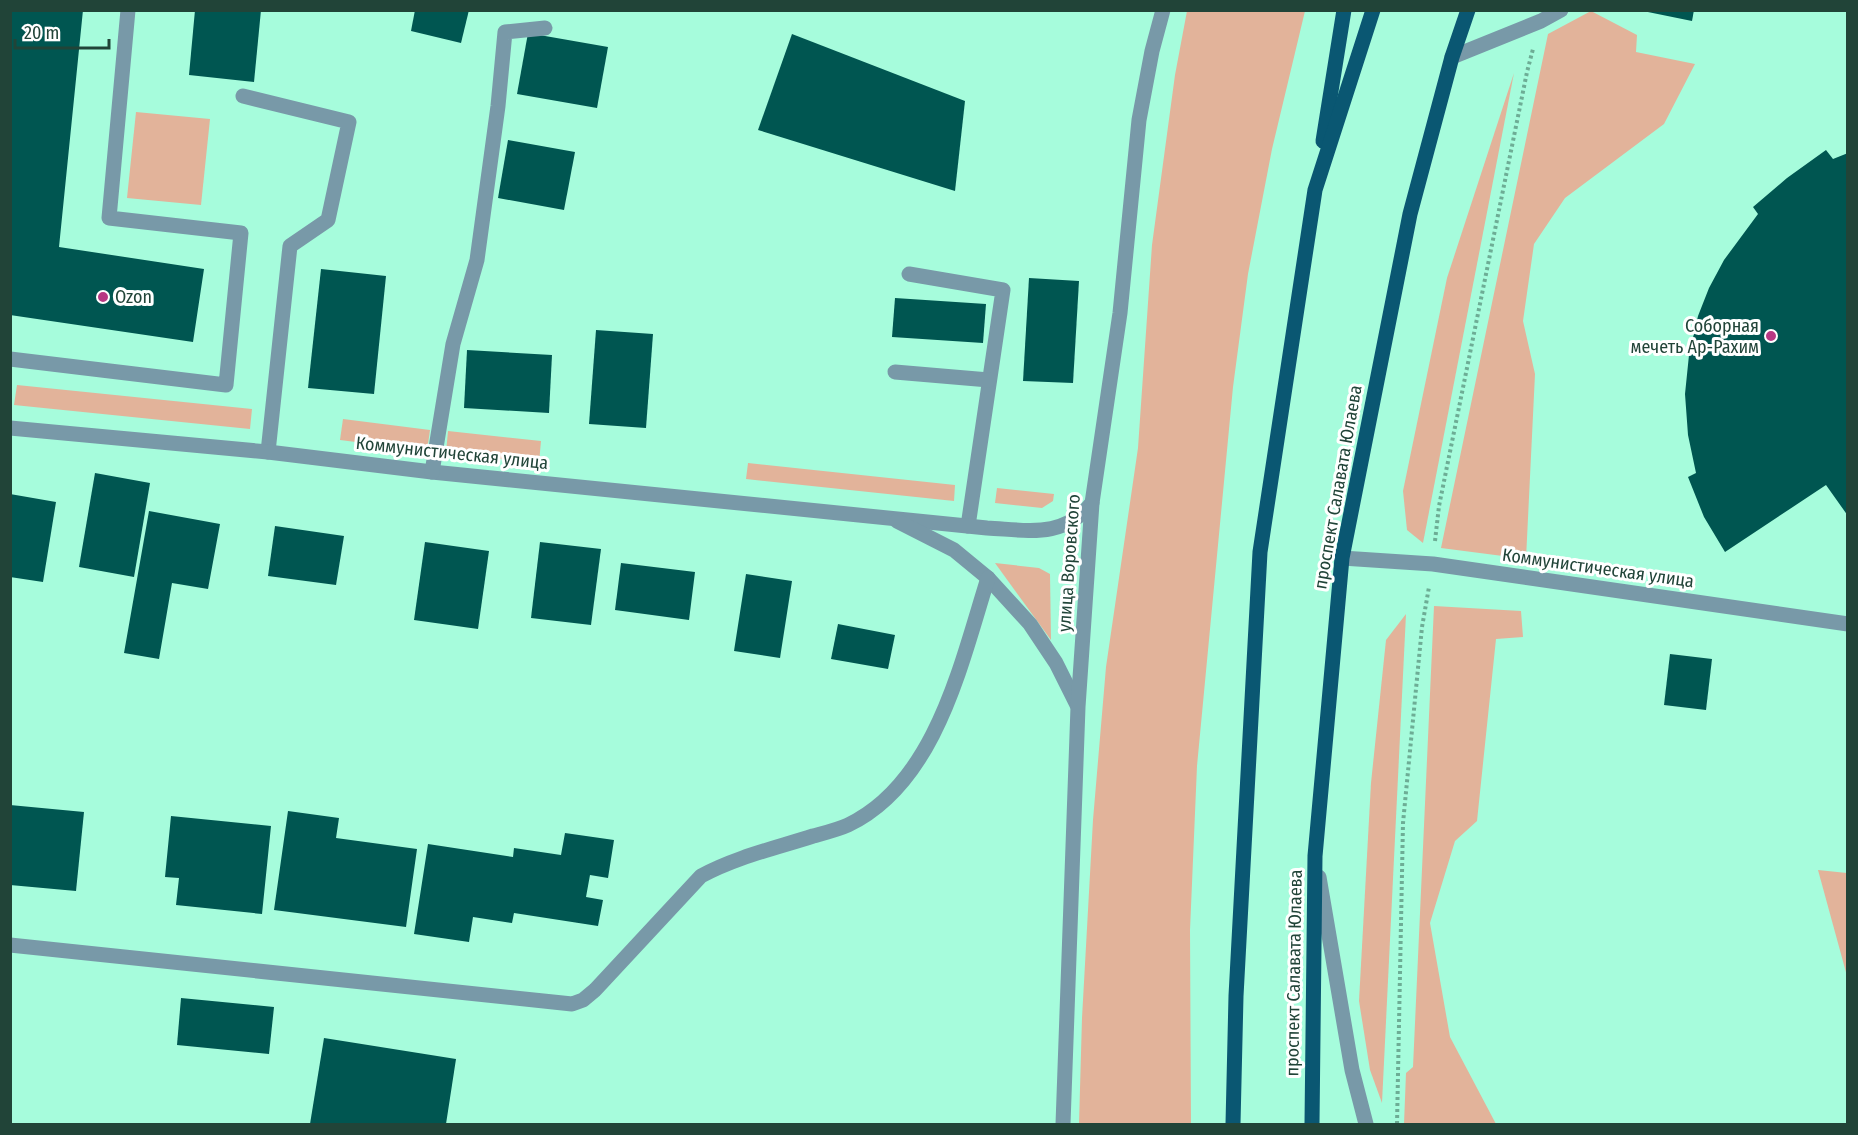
<svg xmlns="http://www.w3.org/2000/svg" width="1858" height="1135" viewBox="0 0 1858 1135" font-family="'Fira Sans Condensed',sans-serif">
  <style>
    .green { fill: #e2b39a }
    .building { fill: #005651 }
    .lines { fill: none; stroke-linecap: round; stroke-linejoin: round }
    .path { stroke: #6dad95; stroke-width: 4; stroke-dasharray: 3 3; stroke-linecap: butt }
    .minor { stroke: #7899a8; stroke-width: 15 }
    .major { stroke: #0a5772; stroke-width: 15 }
    .poi-dot { fill: #b83883; stroke: #fff; stroke-width: 2 }
    .labels { text-anchor: middle; dominant-baseline: central; stroke-width: 6; stroke-linejoin: round; paint-order: stroke }
    .poi-label { font-size: 18px; fill: #214438; stroke: #fff; text-anchor: start }
    .street-label { font-size: 18px; fill: #214438; stroke: #fff }
  </style>
  <rect width="100%" height="100%" fill="#a6fcdc"/>
  <g class="green">
    <polygon points="1187,11 1305,11 1272,149 1248,274 1233,387 1197,766 1190,930 1191,1124 1079,1124 1082,1018 1093,820 1106,667 1138,448 1152,245 1175,75"/>
    <polygon points="1591,11 1637,35 1636,52 1695,64 1664,124 1565,198 1534,244 1523,321 1535,374 1526,559 1441,548 1548,34"/>
    <polygon points="1514,73 1423,543 1407,530 1403,491 1447,278"/>
    <polygon points="136,112 210,119 201,205 127,198"/>
    <polygon points="17,385 252,409 250,429 14,405"/>
    <polygon points="343,419 430,430 427,451 340,440"/>
    <polygon points="448,431 541,441 539,463 446,453"/>
    <polygon points="748,463 955,485 954,501 746,479"/>
    <polygon points="997,488 1054,494 1053,501 1042,508 995,503"/>
    <polygon points="995,563 1039,568 1050,574 1051,640"/>
    <polygon points="1434,606 1521,611 1523,637 1496,639 1477,821 1455,841 1430,923 1450,1037 1496,1124 1404,1124 1406,1073 1413,1067"/>
    <polygon points="1406,614 1382,1103 1370,1070 1359,1001 1371,783 1386,640"/>
    <polygon points="1818,870 1847,873 1847,976"/>
  </g>
  <g class="building">
    <polygon points="10,10 83,10 59,247 204,269 193,342 10,315"/>
    <polygon points="195,10 261,10 254,82 189,75"/>
    <polygon points="415,10 469,10 461,43 411,31"/>
    <polygon points="1638,10 1694,10 1692,21"/>
    <polygon points="528,33 608,47 597,108 517,94"/>
    <polygon points="792,34 965,101 955,191 758,130"/>
    <polygon points="508,140 575,152 564,210 498,198"/>
    <polygon points="1826,150 1833,159 1848,153 1848,516 1826,485 1725,552 1704,517 1688,477 1696,473 1688,435 1685,394 1689,355 1698,316 1709,288 1724,260 1758,214 1753,207 1787,178"/>
    <polygon points="321,269 386,276 374,394 308,388"/>
    <polygon points="1029,278 1079,281 1073,383 1023,381"/>
    <polygon points="895,298 986,304 983,343 892,337"/>
    <polygon points="596,330 653,334 646,428 589,424"/>
    <polygon points="467,350 552,355 549,413 464,408"/>
    <polygon points="95,473 150,483 134,577 79,567"/>
    <polygon points="10,494 56,502 43,582 10,577"/>
    <polygon points="149,511 220,524 208,589 172,583 159,659 124,653"/>
    <polygon points="275,526 344,536 336,585 268,576"/>
    <polygon points="425,542 489,551 478,629 414,620"/>
    <polygon points="540,542 601,549 591,625 531,618"/>
    <polygon points="621,563 695,572 689,620 615,610"/>
    <polygon points="746,574 792,581 780,658 734,651"/>
    <polygon points="838,624 895,635 888,669 831,659"/>
    <polygon points="1670,654 1712,659 1706,710 1664,705"/>
    <polygon points="10,805 84,812 76,891 10,885"/>
    <polygon points="288,811 339,818 336,838 417,849 406,927 274,910"/>
    <polygon points="171,816 271,826 262,914 176,905 179,878 165,877"/>
    <polygon points="565,833 614,840 608,878 590,875 586,897 603,900 598,926 514,913 512,923 473,917 469,942 414,934 428,844 513,857 514,848 561,855"/>
    <polygon points="181,998 274,1007 269,1054 177,1045"/>
    <polygon points="324,1038 456,1059 446,1124 310,1124"/>
  </g>
  <g class="lines">
    <g class="path">
      <polyline points="1435,541 1439,506 1527,72 1533,49"/>
      <polyline points="1397,1124 1403,823 1422,627 1429,587"/>
    </g>
    <g class="minor">
      <polyline points="1452,57 1541,21 1561,10"/>
      <polyline points="243,96 349,122 328,220 290,246 268,452"/>
      <polyline points="909,274 1003,290 968,526"/>
      <polyline points="10,359 226,385 241,233 109,218 128,10"/>
      <polyline points="895,372 989,380"/>
      <path d="M10,428L268,452L432,472L987,528C1028,530 1063,539 1092,503"/>
      <polyline points="432,472 453,344 477,260 498,106 505,32 545,28"/>
      <polyline points="897,521 954,550 988,578 1030,624 1056,663 1077,705"/>
      <polyline points="1342,558 1433,564 1848,624"/>
      <polyline points="1319,877 1352,1070 1366,1124"/>
      <path d="M10,945L572,1004L583,1000L595,990L701,876C736,857 776,848 813,836C824,833 837,830 848,825C936,783 961,663 988,578"/>
      <polyline points="1063,1124 1078,707 1092,503 1120,313 1139,120 1152,51 1163,10"/>
    </g>
    <g class="major">
      <polyline points="1323,141 1344,10"/>
      <polyline points="1233,1124 1236,996 1260,552 1315,190 1373,10"/>
      <polyline points="1312,1124 1315,856 1342,558 1410,214 1452,57 1468,10"/>
    </g>
  </g>
  <g class="poi-dot">
    <circle cx="103" cy="297" r="6"/>
    <circle cx="1771" cy="336" r="6"/>
  </g>
  <g class="labels">
    <g class="poi-label">
      <text x="115" y="297">Ozon</text>
      <text x="1759" y="326" text-anchor="end">Соборная<tspan x="1759" dy="21">мечеть Ар-Рахим</tspan></text>
    </g>
    <g class="street-label">
      <text transform="translate(452 453) rotate(6)">Коммунистическая улица</text>
      <text transform="translate(1338 487) rotate(-80)">проспект Салавата Юлаева</text>
      <text transform="translate(1069 563) rotate(-86)">улица Воровского</text>
      <text transform="translate(1598 568) rotate(8)">Коммунистическая улица</text>
      <text transform="translate(1294 973) rotate(-89)">проспект Салавата Юлаева</text>
    </g>
  </g>
  <rect width="1858" height="1135" fill="none" stroke="#214438" stroke-width="24"/>
  <path d="M15 39v9h94v-9" fill="none" stroke="#214438" stroke-width="3"/>
  <text x="24" y="39" font-size="18" fill="#214438" stroke="#ffffff" stroke-width="4.5" paint-order="stroke">20 m</text>
</svg>
